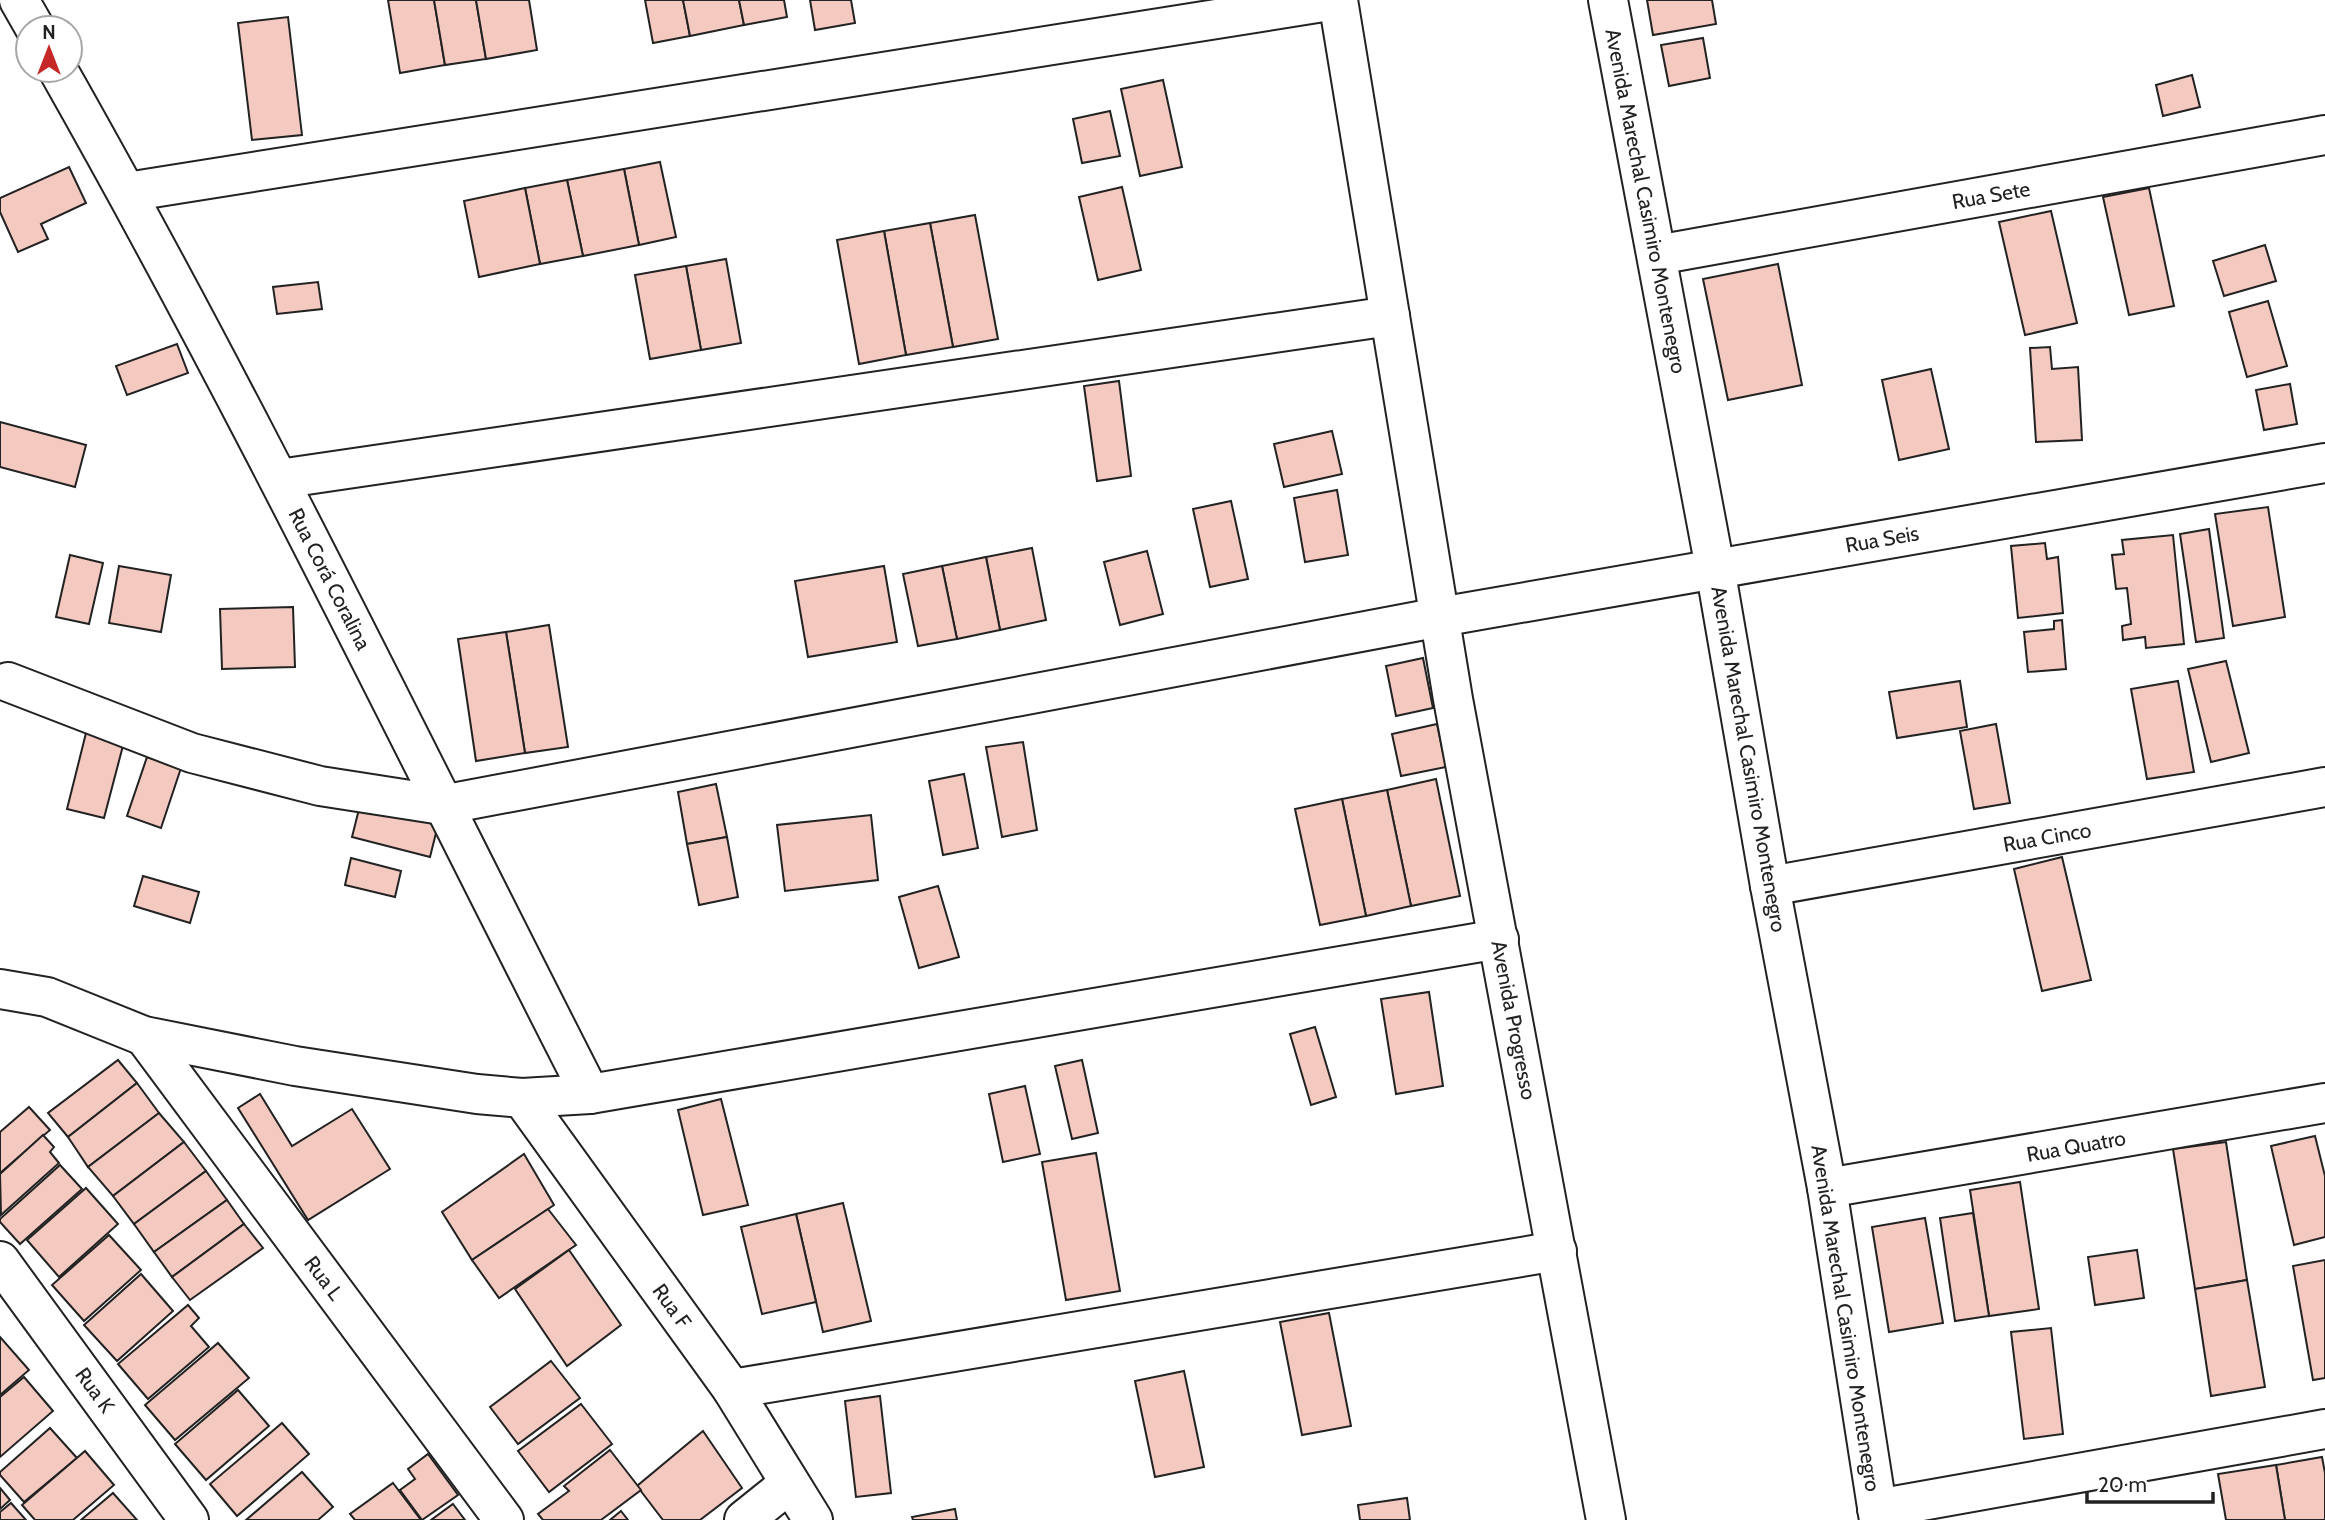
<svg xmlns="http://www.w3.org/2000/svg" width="2325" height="1520" viewBox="0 0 2325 1520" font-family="Cabin,sans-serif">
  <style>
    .building { fill: #f3c9c0; stroke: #222; stroke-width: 2 }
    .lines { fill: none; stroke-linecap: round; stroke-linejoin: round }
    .minor-casing { stroke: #222; stroke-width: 42 }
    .minor { stroke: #fff; stroke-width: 38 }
    .labels { text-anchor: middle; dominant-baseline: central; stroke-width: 5; stroke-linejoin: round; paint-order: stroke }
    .street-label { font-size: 21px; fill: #222; stroke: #fff }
  </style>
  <rect width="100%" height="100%" fill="#fff"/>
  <g class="building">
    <polygon points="388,0 434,0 445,65 400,73"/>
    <polygon points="434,0 476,0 486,59 445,65"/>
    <polygon points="476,0 529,0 537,50 486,59"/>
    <polygon points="645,0 683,0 690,36 653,43"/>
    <polygon points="683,0 739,0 744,25 690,36"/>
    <polygon points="739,0 784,0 787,17 744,25"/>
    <polygon points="810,0 851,0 855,23 815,30"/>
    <polygon points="1647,0 1712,0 1716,24 1653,35"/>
    <polygon points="288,17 302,135 252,140 238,23"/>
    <polygon points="1703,38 1710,78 1669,86 1661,45"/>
    <polygon points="2192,75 2200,107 2163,116 2156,85"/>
    <polygon points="1163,80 1182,167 1140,176 1121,89"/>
    <polygon points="1110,111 1120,156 1082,163 1073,119"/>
    <polygon points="660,162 676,237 639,245 624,169"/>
    <polygon points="69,167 86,203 41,224 48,239 18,252 0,212 0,198"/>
    <polygon points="624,169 639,245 583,256 567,180"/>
    <polygon points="567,180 583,256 540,264 525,188"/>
    <polygon points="1122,187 1141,270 1098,280 1079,197"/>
    <polygon points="525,188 540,264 479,277 464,201"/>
    <polygon points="2149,188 2174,306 2129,315 2103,197"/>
    <polygon points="2051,211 2077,323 2025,335 1999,222"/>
    <polygon points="975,215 998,339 953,347 930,223"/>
    <polygon points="930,223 953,347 906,355 884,231"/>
    <polygon points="884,231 906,355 859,364 837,240"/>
    <polygon points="2265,245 2276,281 2224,296 2213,261"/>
    <polygon points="726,259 741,343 701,350 686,266"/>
    <polygon points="1778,264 1802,385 1728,400 1703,279"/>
    <polygon points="686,266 701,350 650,359 635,275"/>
    <polygon points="318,282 322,309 277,314 273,287"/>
    <polygon points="2268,301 2287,366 2247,377 2229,312"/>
    <polygon points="177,344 188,373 127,395 116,366"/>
    <polygon points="2050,347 2052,369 2078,367 2082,440 2036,442 2030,348"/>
    <polygon points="1931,369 1949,449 1899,460 1882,380"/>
    <polygon points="1119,381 1131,476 1097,481 1084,386"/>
    <polygon points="2290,384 2297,424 2264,430 2256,390"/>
    <polygon points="0,422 86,445 75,487 0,467"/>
    <polygon points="1332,431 1342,474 1284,487 1274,444"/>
    <polygon points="1337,490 1348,555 1305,562 1294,498"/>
    <polygon points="1231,501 1248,579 1210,587 1193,509"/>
    <polygon points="2268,507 2285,617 2233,626 2215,514"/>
    <polygon points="2209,529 2224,638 2196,642 2180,534"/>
    <polygon points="2173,535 2184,644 2146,648 2145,637 2123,640 2122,626 2131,624 2127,588 2116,589 2112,555 2124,554 2122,540"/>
    <polygon points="2045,543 2047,559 2058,557 2063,613 2018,618 2011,546"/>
    <polygon points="1032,548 1046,620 1000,630 986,557"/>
    <polygon points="1147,551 1163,614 1120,625 1104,562"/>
    <polygon points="70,555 103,563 89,624 56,617"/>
    <polygon points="986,557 1000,630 957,639 942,566"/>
    <polygon points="119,566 171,575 161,632 109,623"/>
    <polygon points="884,566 897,642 808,657 795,581"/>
    <polygon points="942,566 957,639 918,646 903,574"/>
    <polygon points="293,607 295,667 222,669 220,609"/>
    <polygon points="2062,620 2066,669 2028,672 2024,632 2054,629 2054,621"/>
    <polygon points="549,625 568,747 525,753 506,632"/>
    <polygon points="506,632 525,753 476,761 458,639"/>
    <polygon points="1423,658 1433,708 1396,716 1386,666"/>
    <polygon points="2226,661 2249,753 2211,762 2188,669"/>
    <polygon points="1960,681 1967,727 1897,738 1889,692"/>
    <polygon points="2178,681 2194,772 2147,779 2131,689"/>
    <polygon points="1437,724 1446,767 1401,776 1392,734"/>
    <polygon points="1996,724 2010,803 1974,809 1960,731"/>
    <polygon points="87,729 125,738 104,818 67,809"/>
    <polygon points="1023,742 1037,830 1002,837 986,747"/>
    <polygon points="147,757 181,768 161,828 127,816"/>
    <polygon points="964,774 978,848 943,855 929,781"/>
    <polygon points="1436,779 1460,896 1411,906 1387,790"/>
    <polygon points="716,784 727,837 687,844 678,792"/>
    <polygon points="1387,790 1411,906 1366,916 1342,799"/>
    <polygon points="1342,799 1366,916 1320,925 1295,809"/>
    <polygon points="360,805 438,825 430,857 352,837"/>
    <polygon points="871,815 878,880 785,891 777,825"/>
    <polygon points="727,837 738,897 699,905 687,844"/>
    <polygon points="2062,857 2091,980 2042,991 2014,869"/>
    <polygon points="351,858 401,871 395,897 345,885"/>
    <polygon points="143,876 199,892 190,923 134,906"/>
    <polygon points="938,886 959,957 919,968 899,897"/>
    <polygon points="1429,992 1443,1086 1396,1094 1381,999"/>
    <polygon points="1315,1027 1336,1097 1311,1105 1290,1034"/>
    <polygon points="118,1060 137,1083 68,1137 48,1113"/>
    <polygon points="1082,1060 1098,1133 1072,1139 1055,1066"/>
    <polygon points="137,1083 159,1113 88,1167 68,1137"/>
    <polygon points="1025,1086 1040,1154 1003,1162 989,1094"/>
    <polygon points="260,1094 292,1146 352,1109 390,1169 308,1220 238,1108"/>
    <polygon points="721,1099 748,1205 703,1215 678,1110"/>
    <polygon points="29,1107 50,1130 0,1173 0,1132"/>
    <polygon points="159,1113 184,1142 113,1196 88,1167"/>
    <polygon points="43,1135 54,1147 50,1152 59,1163 1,1215 0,1174"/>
    <polygon points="2315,1136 2325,1176 2325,1237 2294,1245 2271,1146"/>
    <polygon points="184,1142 206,1171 134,1224 113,1196"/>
    <polygon points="2226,1142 2247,1280 2195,1289 2173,1149"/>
    <polygon points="1096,1153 1120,1291 1066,1300 1042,1162"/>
    <polygon points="524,1154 554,1205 472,1260 442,1212"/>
    <polygon points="60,1165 82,1189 20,1244 0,1222 0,1219"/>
    <polygon points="206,1171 227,1200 154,1252 134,1224"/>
    <polygon points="2020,1182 2039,1309 1989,1316 1970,1190"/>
    <polygon points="86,1188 118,1224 59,1277 27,1240"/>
    <polygon points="227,1200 244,1224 172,1277 154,1252"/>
    <polygon points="843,1203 871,1321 823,1332 796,1214"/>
    <polygon points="548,1209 576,1245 499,1298 472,1260"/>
    <polygon points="1973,1213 1989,1316 1955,1321 1940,1218"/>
    <polygon points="796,1214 816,1302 762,1314 741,1227"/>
    <polygon points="1925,1218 1943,1323 1889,1332 1872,1227"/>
    <polygon points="244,1224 263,1248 190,1300 172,1277"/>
    <polygon points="109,1235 141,1270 84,1321 52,1285"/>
    <polygon points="569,1250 621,1325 567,1366 515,1289"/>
    <polygon points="2137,1250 2144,1298 2095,1305 2088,1257"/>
    <polygon points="2325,1260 2325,1378 2313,1380 2293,1266"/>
    <polygon points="141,1274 173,1311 117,1361 84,1325"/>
    <polygon points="2247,1280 2265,1387 2211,1396 2195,1289"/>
    <polygon points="188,1305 199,1318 191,1326 209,1347 148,1399 118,1364"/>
    <polygon points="1329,1313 1351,1426 1302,1435 1280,1322"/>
    <polygon points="2051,1328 2063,1434 2024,1439 2011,1332"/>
    <polygon points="0,1337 29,1370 0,1395"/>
    <polygon points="218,1343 249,1378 175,1440 145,1405"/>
    <polygon points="551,1361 580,1398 518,1444 490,1407"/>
    <polygon points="1184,1371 1204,1467 1155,1477 1135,1381"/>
    <polygon points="24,1377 53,1411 0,1457 0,1397"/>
    <polygon points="238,1390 269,1426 206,1480 175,1444"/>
    <polygon points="880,1396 891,1493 856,1497 845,1401"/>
    <polygon points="581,1404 612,1444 549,1492 518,1451"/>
    <polygon points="282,1423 309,1454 237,1516 210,1484"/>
    <polygon points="50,1428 77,1458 24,1502 0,1475 0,1472"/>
    <polygon points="703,1431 742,1488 700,1520 663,1520 637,1486"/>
    <polygon points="610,1450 641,1490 601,1520 543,1520 538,1514 569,1491 564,1486"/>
    <polygon points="85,1451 114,1485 73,1520 35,1520 22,1505"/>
    <polygon points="428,1454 458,1495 422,1520 400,1490 415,1479 408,1469"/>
    <polygon points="2322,1457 2325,1473 2325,1520 2285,1520 2276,1465"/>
    <polygon points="2276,1465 2285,1520 2226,1520 2218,1474"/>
    <polygon points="302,1472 333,1507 318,1520 246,1520"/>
    <polygon points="393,1483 421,1520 355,1520 350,1514"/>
    <polygon points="0,1488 10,1500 0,1509"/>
    <polygon points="113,1493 137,1520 81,1520"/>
    <polygon points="1407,1498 1410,1520 1360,1520 1358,1505"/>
    <polygon points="11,1503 26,1520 0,1520 0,1512"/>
    <polygon points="453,1504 465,1520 431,1520"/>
    <polygon points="955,1509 957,1520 913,1520 912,1517"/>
    <polygon points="621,1511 628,1520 610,1520"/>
  </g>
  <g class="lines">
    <g class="minor-casing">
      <g id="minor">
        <polyline points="19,0 35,28"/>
        <polyline points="1338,0 1453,699 1606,1520"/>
        <polyline points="1608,0 1715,568 1770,886 1827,1188 1879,1520"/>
        <path d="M58,70C248,405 415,751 590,1094"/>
        <polyline points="127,192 1336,0"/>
        <polyline points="1657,255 2325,135"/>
        <polyline points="279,479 1390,316"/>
        <polyline points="8,682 192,753 320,786 442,805 1440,617 2325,463"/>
        <polyline points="1770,886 2325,787"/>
        <polyline points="0,989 47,997 144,1036 295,1066 477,1094 522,1098 590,1094 1499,939"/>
        <polyline points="144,1036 504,1520"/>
        <polyline points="522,1098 732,1389 813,1520"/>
        <polyline points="1827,1188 2325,1103"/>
        <polyline points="0,1261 189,1520"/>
        <polyline points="732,1389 1557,1251"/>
        <polyline points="1877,1509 2325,1429"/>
        <polyline points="744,1520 789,1484"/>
      </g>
    </g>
    <use href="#minor" class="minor"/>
  </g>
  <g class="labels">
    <g class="street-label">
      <text transform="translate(1991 195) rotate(-10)">Rua Sete</text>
      <text transform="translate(1646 201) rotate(79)">Avenida Marechal Casimiro Montenegro</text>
      <text transform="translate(1882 539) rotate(-10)">Rua Seis</text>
      <text transform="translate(330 579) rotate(63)">Rua Corá Coralina</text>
      <text transform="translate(1749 759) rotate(80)">Avenida Marechal Casimiro Montenegro</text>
      <text transform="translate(2047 837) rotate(-10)">Rua Cinco</text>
      <text transform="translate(1514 1020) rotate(79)">Avenida Progresso</text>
      <text transform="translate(2076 1146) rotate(-10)">Rua Quatro</text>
      <text transform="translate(324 1278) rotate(53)">Rua L</text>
      <text transform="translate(672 1306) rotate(54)">Rua F</text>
      <text transform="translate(1846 1318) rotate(81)">Avenida Marechal Casimiro Montenegro</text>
      <text transform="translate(95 1390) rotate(54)">Rua K</text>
    </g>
  </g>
  <g transform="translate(49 49)"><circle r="33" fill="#ffffff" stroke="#a7a7a7" stroke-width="2"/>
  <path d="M0-5L12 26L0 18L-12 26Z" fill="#c62828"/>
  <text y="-10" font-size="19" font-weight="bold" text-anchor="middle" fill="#222222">N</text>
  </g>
  <path d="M2087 1492v10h126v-10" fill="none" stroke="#222222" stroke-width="3.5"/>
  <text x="2098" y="1492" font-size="21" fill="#222222" stroke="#ffffff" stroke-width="5" paint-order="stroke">20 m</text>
</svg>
